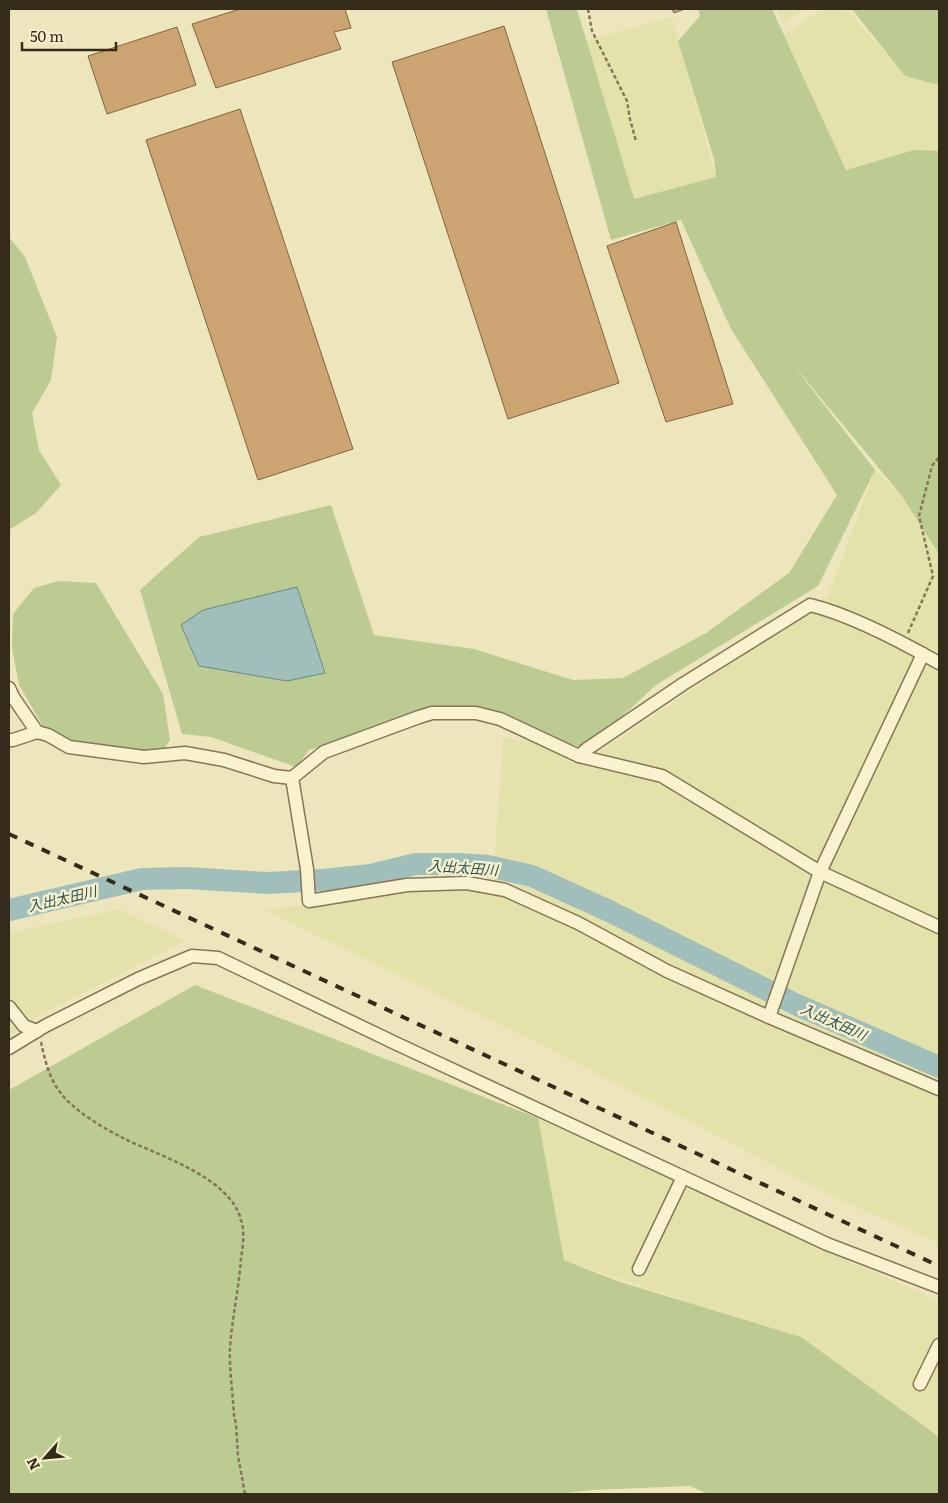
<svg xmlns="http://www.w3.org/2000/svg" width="948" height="1503" viewBox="0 0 948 1503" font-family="Literata,'Noto Sans JP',serif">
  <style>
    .farmland { fill: #e3e2aa }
    .green { fill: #bccb91 }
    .water { fill: #a0beba; stroke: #688b88 }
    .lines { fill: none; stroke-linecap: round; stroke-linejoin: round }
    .river { stroke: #a0beba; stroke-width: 22 }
    .building { fill: #cca472; stroke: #84633c }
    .minor-casing { stroke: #857656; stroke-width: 15 }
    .path { stroke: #857656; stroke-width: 2.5; stroke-dasharray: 4 2.5; stroke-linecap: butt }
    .minor { stroke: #f8f2cf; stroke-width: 12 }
    .rail { stroke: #342b1b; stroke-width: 4; stroke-dasharray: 9 9; stroke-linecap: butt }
    .labels { text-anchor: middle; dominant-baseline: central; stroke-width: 5; stroke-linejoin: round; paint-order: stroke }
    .water-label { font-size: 14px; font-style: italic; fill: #2a5154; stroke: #f5efcc }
  </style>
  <rect width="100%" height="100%" fill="#ede6bd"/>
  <g class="farmland">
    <polygon points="776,9 805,9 783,24"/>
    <polygon points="823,9 846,9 898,67 910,77 939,85 939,151 909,151 846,170 784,34"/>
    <polygon points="672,17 716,177 634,199 585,41"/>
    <polygon points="875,470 939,530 939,1243 838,1199 546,1047 264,910 493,882 503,738 605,749 828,596"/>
    <polygon points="119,909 185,941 42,1014 9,1036 9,933"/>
    <polygon points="548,1114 833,1254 939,1301 939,1437 809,1343 564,1260 538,1118"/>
  </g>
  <g class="green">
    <polygon points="546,9 577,9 634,199 716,177 714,159 678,41 700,16 698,9 772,9 846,170 914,150 939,151 939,554 902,496 790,361 875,470 818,586 656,685 587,749 476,713 419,717 309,750 296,767 211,737 182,734 140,590 199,537 331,505 374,635 474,649 573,680 623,678 706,633 789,573 837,495 731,329 681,220 611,240"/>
    <polygon points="852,9 939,9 939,85 905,76"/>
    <polygon points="9,237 25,257 57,337 51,380 32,413 39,450 61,485 36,513 9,530"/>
    <polygon points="58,581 96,583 163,694 170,740 160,755 105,757 48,735 19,685 12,648 13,614 34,588"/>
    <polygon points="195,985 538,1118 564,1260 617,1281 801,1337 939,1437 939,1494 708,1494 690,1486 591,1490 560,1494 9,1494 9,1090"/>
  </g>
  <polygon class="water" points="297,587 325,673 287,681 199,666 181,625 203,610"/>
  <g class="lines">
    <polyline class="river" points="9,910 142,879 186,878 268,883 322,880 371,875 416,864 458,864 488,866 532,876 607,910 795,1004 939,1067"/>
  </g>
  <g class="building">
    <polygon points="240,9 345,9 351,28 334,32 341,49 216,88 192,24"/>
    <polygon points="672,9 685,9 674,13"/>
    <polygon points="504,26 619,383 508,419 392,62"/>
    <polygon points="177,27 196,85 107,114 88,56"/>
    <polygon points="240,109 353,449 258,480 146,140"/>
    <polygon points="676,222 733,404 666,422 607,246"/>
  </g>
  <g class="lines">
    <g class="minor-casing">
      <g id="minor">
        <polyline points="9,688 13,697 37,732"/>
        <polyline points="9,740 13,740 37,732 48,735 69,747 144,757 185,753 224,760 274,776 292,778 324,752 419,717 432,713 476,713 500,719 579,756 662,776 820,872 939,927"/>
        <path d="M579,756L587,749L683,684L810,605C852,615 902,642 939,663"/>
        <polyline points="292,778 307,869 309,901 407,885 467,883 505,890 578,923 667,971 769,1017 939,1089"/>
        <polyline points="9,1007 24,1026 37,1031"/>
        <polyline points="769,1017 820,872 923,654"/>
        <polyline points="9,1048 45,1026 138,979 192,956 218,958 395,1043 827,1244 939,1287"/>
        <polyline points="639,1269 683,1177"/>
        <polyline points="920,1384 939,1345"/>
      </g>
    </g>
    <g class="path">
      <polyline points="588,9 592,31 627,101 630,119 636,141"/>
      <polyline points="908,633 933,576 919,516 932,466 939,457"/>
      <path d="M41,1042C45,1061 50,1082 64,1097C78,1113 105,1129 123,1138C159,1156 230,1177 241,1220C245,1231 243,1246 241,1258C239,1288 232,1318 230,1348C229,1370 233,1394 234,1416L236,1424L238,1456L245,1494"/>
    </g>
    <use href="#minor" class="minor"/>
    <polyline class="rail" points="9,834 939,1266"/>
  </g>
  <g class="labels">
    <g class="water-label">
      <text transform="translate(463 867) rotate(4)">入出太田川</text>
      <text transform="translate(62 898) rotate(-13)">入出太田川</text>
      <text transform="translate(834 1021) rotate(24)">入出太田川</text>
    </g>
  </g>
  <rect width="948" height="1503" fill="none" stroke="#342b1b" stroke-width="20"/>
  <g transform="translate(45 1458) rotate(243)" stroke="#f5efcc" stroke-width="4" paint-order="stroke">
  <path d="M0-4L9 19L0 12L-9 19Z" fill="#342b1b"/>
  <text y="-8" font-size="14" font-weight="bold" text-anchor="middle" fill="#342b1b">N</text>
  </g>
  <path d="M22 42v8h94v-8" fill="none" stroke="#342b1b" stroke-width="2.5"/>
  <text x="30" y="42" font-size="15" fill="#342b1b" stroke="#f5efcc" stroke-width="4" paint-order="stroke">50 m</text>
</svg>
